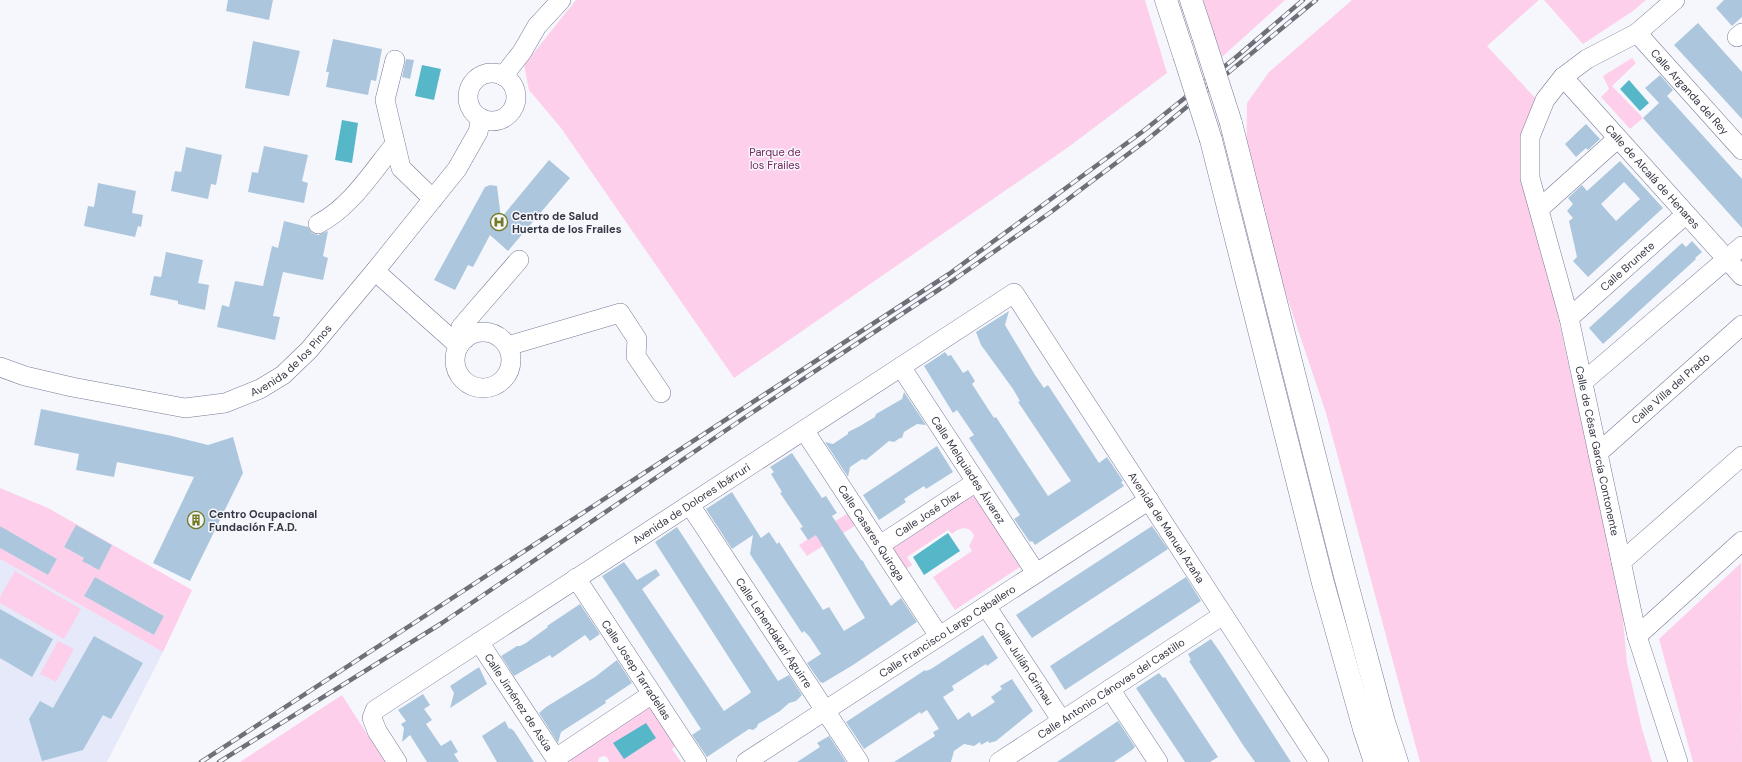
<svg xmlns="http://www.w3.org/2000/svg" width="1742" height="762" viewBox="0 0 1742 762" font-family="'DM Sans',sans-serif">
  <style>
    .built { fill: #e6e9f9 }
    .green { fill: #fdcfea; fill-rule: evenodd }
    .water { fill: #56b7c9 }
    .building { fill: #acc7dd; fill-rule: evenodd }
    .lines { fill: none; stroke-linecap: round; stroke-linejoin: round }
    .minor-casing { stroke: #767b96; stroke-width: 20 }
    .highway-casing { stroke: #767b96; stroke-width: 23 }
    .minor { stroke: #fff; stroke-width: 19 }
    .highway { stroke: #fff; stroke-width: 22 }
    .rail-casing { stroke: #6d6f79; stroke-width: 4.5 }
    .rail { stroke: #f6f7fd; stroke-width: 3; stroke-dasharray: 9; stroke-linecap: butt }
    .highway-bridge-casing { stroke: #767b96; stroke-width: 23; stroke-linecap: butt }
    .highway-bridge { stroke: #fff; stroke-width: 22 }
    .labels { text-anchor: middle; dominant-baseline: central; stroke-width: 3; stroke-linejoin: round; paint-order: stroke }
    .street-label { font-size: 11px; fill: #353743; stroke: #f6f7fd }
    .park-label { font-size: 11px; fill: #75285c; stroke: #f6f7fd }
    .poi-label { font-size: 11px; font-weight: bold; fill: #353743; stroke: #f6f7fd; text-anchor: start }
  </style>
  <rect width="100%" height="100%" fill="#f6f7fd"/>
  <polygon class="built" points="0,559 163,652 107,762 0,762"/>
  <g class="green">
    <polygon points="576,0 1145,0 1167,73 1067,148 734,378 561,128 529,90 524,65"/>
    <polygon points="1203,0 1285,0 1222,57"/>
    <polygon points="1352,0 1539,0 1487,46 1538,101 1527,118 1524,164 1621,600 1627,663 1642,729 1652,762 1420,762 1326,413 1246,175 1247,103 1269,72"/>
    <polygon points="1544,0 1646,0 1633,11 1583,44"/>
    <polygon points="1632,58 1636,63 1612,86 1643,118 1630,129 1601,97 1609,89 1603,76"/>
    <path d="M0,488L48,508L192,590L163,652L0,559V548L48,575L57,559L0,526ZM76,526L112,545L100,567L94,564L92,567L83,561L84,558L64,547ZM95,577L164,616L154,635L84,596Z"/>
    <path d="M973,494L1020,567L955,610L933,577L972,551L969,546L974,536C970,525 959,527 952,534L948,530L907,557L912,565L906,569L892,548Z"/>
    <polygon points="848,513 856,525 807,556 799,545"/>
    <polygon points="1741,563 1742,762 1693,762 1659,639"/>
    <polygon points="15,571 81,609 64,639 0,603 0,597"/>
    <polygon points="58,641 74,649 56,682 40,674"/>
    <polygon points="342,695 385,762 240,762"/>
    <polygon points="649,706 675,746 672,749 681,762 609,762 607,757 603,756 599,758 598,762 571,762 569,759"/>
  </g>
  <g class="water">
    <polygon points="422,65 441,69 434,100 415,96"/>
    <polygon points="1629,80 1649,103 1640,111 1620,89"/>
    <polygon points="342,120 358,123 352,163 335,160"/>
    <polygon points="948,533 960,551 924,575 913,557"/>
    <polygon points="646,723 656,738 624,759 613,743"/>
  </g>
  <g class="building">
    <polygon points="228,0 273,0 269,20 226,11"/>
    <polygon points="1724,0 1742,0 1742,17 1732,26 1716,8"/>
    <polygon points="1698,23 1742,72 1742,119 1674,45"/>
    <polygon points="333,39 382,49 376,81 371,80 368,95 326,87 329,72 326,72"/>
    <polygon points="253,41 300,51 289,96 245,88"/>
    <polygon points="406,59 414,60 410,79 402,77"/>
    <polygon points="1660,75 1673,90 1667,96 1742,179 1742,228 1643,118 1659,103 1645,88"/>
    <polygon points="1586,124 1600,139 1588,150 1586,148 1576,157 1565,144"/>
    <polygon points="264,146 308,155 302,181 308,183 304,203 248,192 252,172 258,173"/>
    <polygon points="186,147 222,155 216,185 211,184 208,199 171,191 175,171 181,172"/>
    <polygon points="549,160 570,178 508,251 490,235 473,267 468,265 455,290 434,280 485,187 490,185 497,186 501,218"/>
    <path d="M1620,161L1663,208L1588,277L1573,261L1577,257L1569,221L1573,218L1567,211L1573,204L1568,198L1582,185L1587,191ZM1624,182L1640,199L1616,221L1601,204Z"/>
    <polygon points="98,183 136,191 132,213 143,215 141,227 138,226 135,237 84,226 88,206 94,207"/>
    <polygon points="284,221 308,227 312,233 318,235 328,231 323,256 328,258 323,280 283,272 273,316 280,317 275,340 217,327 222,305 229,307 235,281 263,286 272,246 278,248"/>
    <polygon points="1692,241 1702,252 1695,258 1696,259 1603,344 1589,328 1682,243 1686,247"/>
    <polygon points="166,252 203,260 198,283 209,285 205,310 178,304 178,301 150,295 154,276 161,277"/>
    <polygon points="1009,311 1005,325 1035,375 1044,388 1048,385 1099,463 1107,457 1123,481 1121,482 1124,486 1035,545 1032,541 1030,542 1014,519 1020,515 969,438 974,435 957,410 953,413 924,366 945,352 948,356 951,355 963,373 968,370 975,381 972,384 994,418 996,417 1048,496 1071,481 1018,402 1020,401 1013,389 981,345 976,332"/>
    <polygon points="904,392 926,425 917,424 904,432 902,438 900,438 894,442 889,441 866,460 862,459 850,467 848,477 825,442 833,444 848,434 848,432 860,426 875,417 876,414 902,399"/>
    <polygon points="41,409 172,436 208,445 233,437 243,473 190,581 153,563 194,477 117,462 114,477 76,470 79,454 34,445"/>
    <polygon points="937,446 953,472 926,489 924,486 904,499 906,502 879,520 863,495"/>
    <polygon points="792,453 822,498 826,496 837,513 832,516 861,560 863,561 866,567 891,606 901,598 917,622 853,665 823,683 820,682 807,663 821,654 809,636 804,631 802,633 750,554 753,535 732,549 706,509 732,492 761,538 769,532 777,544 779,542 823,610 829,607 844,631 865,618 816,535 808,540 800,528 803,527 780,493 782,492 771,474 774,472 770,467"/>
    <polygon points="76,525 112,545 99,570 82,561 84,558 64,547"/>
    <polygon points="0,526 57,559 48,575 0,548"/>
    <polygon points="1152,526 1168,549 1032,638 1016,615"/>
    <polygon points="677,527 778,681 789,675 802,695 796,701 789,703 780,711 758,724 757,727 753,730 749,729 707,757 692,735 701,729 602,576 624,562 637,580 656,569 660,575 642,589 724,711 749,694 751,692 655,542"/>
    <polygon points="95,577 164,616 154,635 84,596"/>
    <polygon points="1186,577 1201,601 1065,690 1050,666"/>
    <polygon points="580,604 600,634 590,641 585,635 552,658 550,655 514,676 501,656 517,646 520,646 526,643 548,627 547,626"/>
    <polygon points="0,609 53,639 32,677 0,658"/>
    <polygon points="983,635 998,658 987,666 986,664 952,686 954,690 943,697 958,720 969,712 972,717 995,702 991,697 1002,689 1000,686 1012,679 1033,711 996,741 989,743 988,741 981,745 980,742 974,746 964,744 954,751 951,762 894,762 935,736 933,732 939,729 927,710 921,714 920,712 864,749 846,722 925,670 926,671 931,669"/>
    <polygon points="94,636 143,663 111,719 103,715 83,750 42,761 29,719 40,701 53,708"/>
    <polygon points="1211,639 1222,655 1291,762 1255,762 1243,745 1189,661 1191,660 1188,654"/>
    <polygon points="617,660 632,683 605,701 606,703 561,732 558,743 539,713 546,707 595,677"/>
    <polygon points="479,667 487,684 450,708 454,693 450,686"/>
    <polygon points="1159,673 1163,678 1165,677 1218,757 1210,762 1185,762 1136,688"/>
    <polygon points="423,694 430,705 424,709 432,720 426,724 441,746 451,740 458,752 454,754 459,762 427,762 410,735 402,742 404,728 401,724 406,721 398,710"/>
    <polygon points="505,721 509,729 510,728 514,731 534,762 497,762 482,736"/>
    <polygon points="1118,721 1135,747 1132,750 1114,762 1057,762"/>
    <polygon points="829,736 846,762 797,762 820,747 817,743"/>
  </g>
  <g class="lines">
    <g class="minor-casing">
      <g id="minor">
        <path id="s1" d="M1675,0L1637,33L1587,59L1563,77L1545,100L1530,137V178L1569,318L1637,636L1678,762"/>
        <path id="s2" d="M1637,33L1742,150"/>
        <polyline points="1737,37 1742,33"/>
        <polyline points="395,60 385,100 401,168 433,199"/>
        <circle cx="492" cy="97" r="24"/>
        <polyline points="503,76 522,52 537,26 561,0"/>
        <path id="s3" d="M1563,77L1742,276"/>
        <polyline points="1539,209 1617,139"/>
        <path d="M318,224C351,207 372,172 395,144"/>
        <polyline points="375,271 459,346"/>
        <path id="s4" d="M1569,318L1685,215"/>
        <circle cx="483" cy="360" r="28"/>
        <polyline points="465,339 461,327 519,260"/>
        <polyline points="508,346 620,313 637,339 636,356 661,393"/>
        <path id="s5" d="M0,367L25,376L72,387L185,408L225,403L260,389L283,375L309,350L375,271L457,169L478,132L481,118"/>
        <path id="s6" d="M901,367L1036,573"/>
        <polyline points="1583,382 1742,246"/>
        <path id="s7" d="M804,430L939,636"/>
        <path id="s8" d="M1598,453L1742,325"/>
        <path id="s9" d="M690,505L859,762"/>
        <path id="s10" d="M880,545L976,482"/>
        <polyline points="1621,562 1742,456"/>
        <path id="s11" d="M576,578L697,762"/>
        <path id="s12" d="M986,606L1062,721"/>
        <polyline points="1637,636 1742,541"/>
        <path id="s13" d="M479,642L558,762"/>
        <polyline points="1110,689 1158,762"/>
        <polyline points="556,758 652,694"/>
        <path id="s14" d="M397,762L377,731L372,718L375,710L1014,293L1319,762"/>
        <path id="s15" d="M746,762L1149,500"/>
        <path id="s16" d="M999,762L1223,615"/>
      </g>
    </g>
    <g class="highway-casing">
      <g id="highway">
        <polyline points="1166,0 1184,55"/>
        <polyline points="1191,0 1203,36"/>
        <polyline points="1231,123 1345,576 1384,722 1397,762"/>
        <polyline points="1211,140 1323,583 1364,729 1375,762"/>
      </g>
    </g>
    <use href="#minor" class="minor"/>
    <use href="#highway" class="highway"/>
    <g class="rail-casing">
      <g id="rail">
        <polyline points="201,762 949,274 1142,132 1235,58 1303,0"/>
        <polyline points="219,762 442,623 747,416 952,281 1051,212 1148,139 1316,0"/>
      </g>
    </g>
    <use href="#rail" class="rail"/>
    <g class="highway-bridge-casing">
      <g id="highway-bridge">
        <polyline points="1203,36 1231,123"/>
        <polyline points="1184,55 1211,140"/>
      </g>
    </g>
    <use href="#highway-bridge" class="highway-bridge"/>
  </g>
  <defs>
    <g id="hospital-ring" transform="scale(0.9)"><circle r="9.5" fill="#f6f7fd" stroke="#737a24" stroke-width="1.5"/><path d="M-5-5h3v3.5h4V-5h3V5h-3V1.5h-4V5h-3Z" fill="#737a24"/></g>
    <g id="building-ring" transform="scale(0.9)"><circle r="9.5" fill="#f6f7fd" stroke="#737a24" stroke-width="1.5"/><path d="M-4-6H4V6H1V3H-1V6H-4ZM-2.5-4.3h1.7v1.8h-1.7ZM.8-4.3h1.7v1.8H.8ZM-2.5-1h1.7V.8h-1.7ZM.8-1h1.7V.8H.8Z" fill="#737a24"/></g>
  </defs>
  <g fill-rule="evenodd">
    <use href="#hospital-ring" x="499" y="222"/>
    <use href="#building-ring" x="196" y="520"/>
  </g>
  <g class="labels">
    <g class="street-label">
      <text stroke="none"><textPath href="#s2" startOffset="79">Calle Arganda del Rey</textPath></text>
      <text stroke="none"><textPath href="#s3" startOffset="134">Calle de Alcalá de Henares</textPath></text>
      <text stroke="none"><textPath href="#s4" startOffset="78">Calle Brunete</textPath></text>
      <text stroke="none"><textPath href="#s5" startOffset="310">Avenida de los Pinos</textPath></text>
      <text stroke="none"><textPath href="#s8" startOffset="97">Calle Villa del Prado</textPath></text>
      <text stroke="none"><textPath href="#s1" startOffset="528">Calle de César García Contonente</textPath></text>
      <text stroke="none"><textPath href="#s6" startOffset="123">Calle Melquiades Álvarez</textPath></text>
      <text stroke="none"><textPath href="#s14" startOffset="437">Avenida de Dolores Ibárruri</textPath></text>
      <text stroke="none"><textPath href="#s10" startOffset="57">Calle José Díaz</textPath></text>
      <text stroke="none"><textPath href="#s14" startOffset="1102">Avenida de Manuel Azaña</textPath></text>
      <text stroke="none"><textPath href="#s7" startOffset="123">Calle Casares Quiroga</textPath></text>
      <text stroke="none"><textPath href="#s15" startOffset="240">Calle Francisco Largo Caballero</textPath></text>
      <text stroke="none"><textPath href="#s9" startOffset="153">Calle Lehendakari Aguirre</textPath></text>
      <text stroke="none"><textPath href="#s12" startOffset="69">Calle Julián Grimau</textPath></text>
      <text stroke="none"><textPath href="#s11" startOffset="110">Calle Josep Tarradellas</textPath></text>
      <text stroke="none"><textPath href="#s16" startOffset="134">Calle Antonio Cánovas del Castillo</textPath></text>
      <text stroke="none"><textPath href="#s13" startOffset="72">Calle Jiménez de Asúa</textPath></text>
    </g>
    <g class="park-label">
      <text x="775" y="152">Parque de<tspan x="775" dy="13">los Frailes</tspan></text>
    </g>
    <g class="poi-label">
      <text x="512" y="216">Centro de Salud<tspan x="512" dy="13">Huerta de los Frailes</tspan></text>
      <text x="209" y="514">Centro Ocupacional<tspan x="209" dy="13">Fundación F.A.D.</tspan></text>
    </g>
  </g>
</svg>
